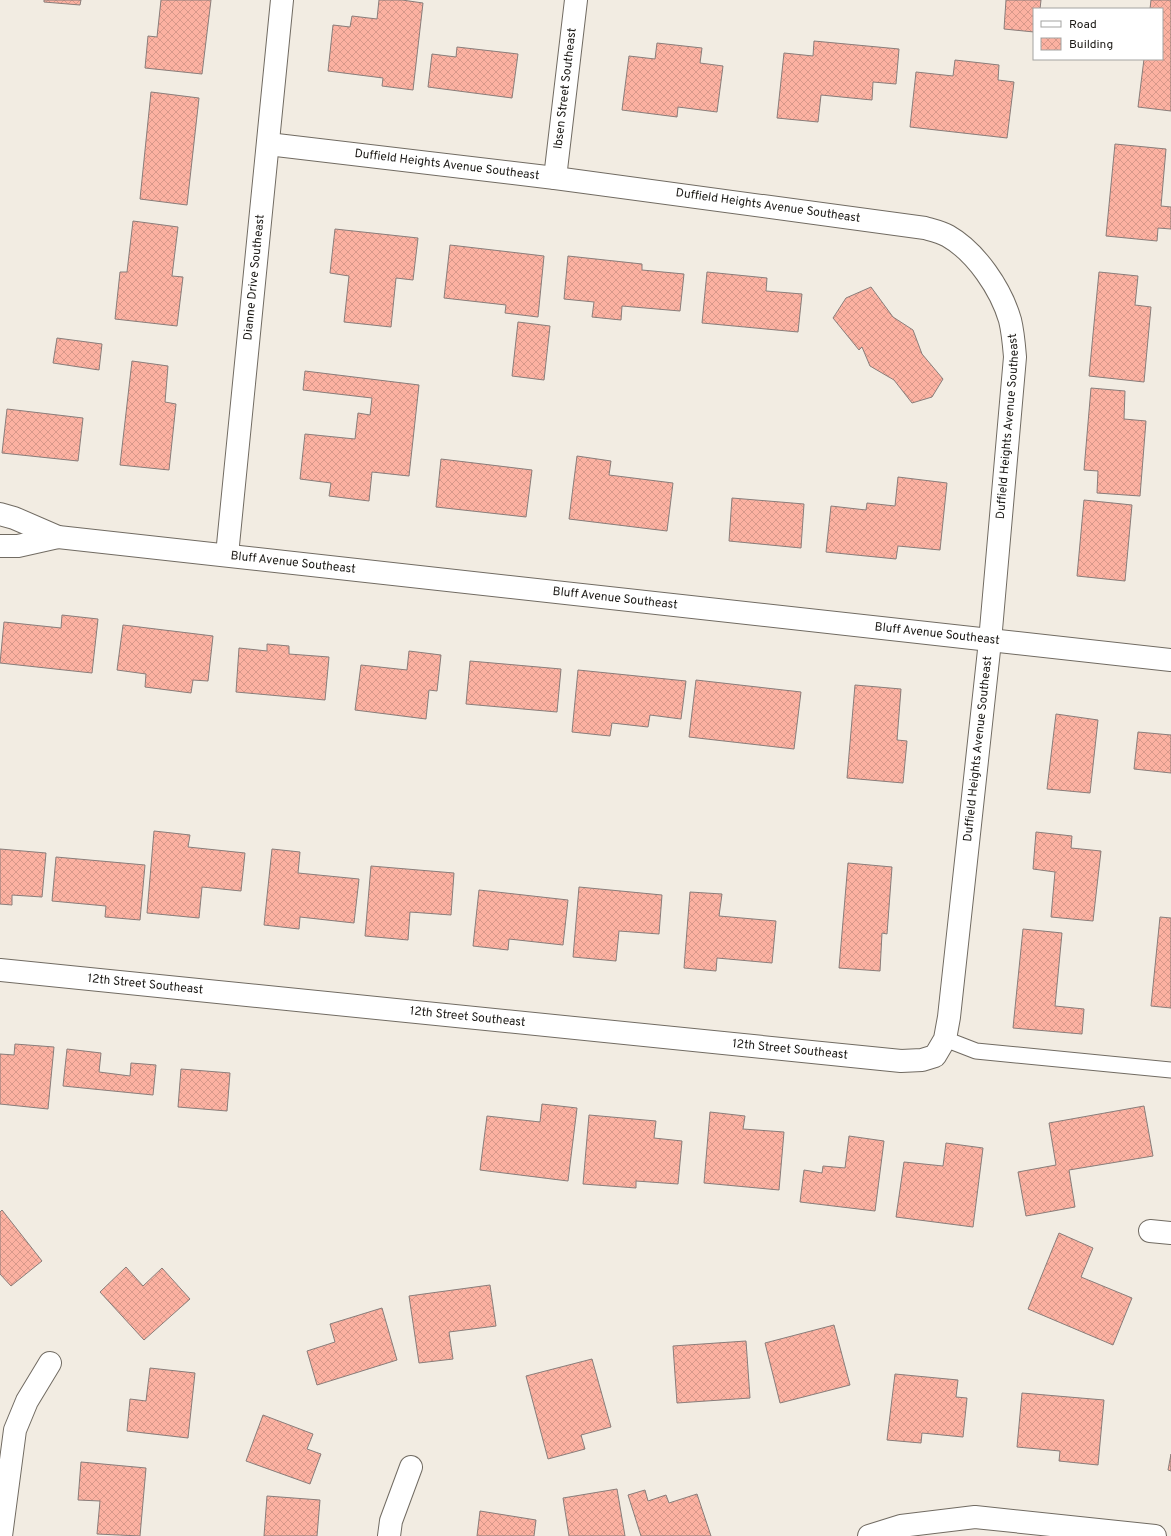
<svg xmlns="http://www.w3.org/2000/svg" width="1171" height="1536" viewBox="0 0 1171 1536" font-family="Overpass,sans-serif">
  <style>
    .building { fill: url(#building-cross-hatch); stroke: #897d7a }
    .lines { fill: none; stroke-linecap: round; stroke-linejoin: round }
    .lane-casing { stroke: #716b62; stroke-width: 17 }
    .street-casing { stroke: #716b62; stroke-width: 24 }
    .lane { stroke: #fff; stroke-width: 15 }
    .street { stroke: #fff; stroke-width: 22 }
    .labels { text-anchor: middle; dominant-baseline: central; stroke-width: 4; stroke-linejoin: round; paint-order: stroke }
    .street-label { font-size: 12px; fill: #1a1814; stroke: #fff }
  </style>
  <defs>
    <pattern id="building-cross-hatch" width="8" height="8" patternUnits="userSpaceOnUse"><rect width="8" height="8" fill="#fcb1a1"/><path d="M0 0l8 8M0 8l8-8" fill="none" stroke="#d7988a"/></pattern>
  </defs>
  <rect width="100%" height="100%" fill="#f2ece2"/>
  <g class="building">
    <polygon points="44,0 81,0 80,5 44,2"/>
    <polygon points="161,0 211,0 202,74 145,68 148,36 157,37"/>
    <polygon points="379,0 402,0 423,3 413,90 382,86 383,78 328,71 333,25 350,27 352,16 377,19"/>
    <polygon points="1006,0 1041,0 1040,9 1034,9 1034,32 1004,29"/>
    <polygon points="1151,0 1171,0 1171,111 1138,107 1144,59 1162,59 1162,9 1150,9"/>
    <polygon points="814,41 899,49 896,84 873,82 872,100 821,95 818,122 777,118 784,53 813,56"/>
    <polygon points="657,43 702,48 700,63 723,66 717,112 678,107 677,117 622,110 629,56 655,59"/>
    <polygon points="457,47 518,54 512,98 428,87 432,54 456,57"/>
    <polygon points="955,60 999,65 998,80 1014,82 1007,138 910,127 916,72 953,76"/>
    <polygon points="151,92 199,98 187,205 140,199"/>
    <polygon points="1115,144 1166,149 1161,206 1171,207 1171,229 1158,228 1157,241 1106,236"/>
    <polygon points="133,221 178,227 172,276 183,277 177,326 115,319 120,272 127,272"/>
    <polygon points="335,229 418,238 413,280 396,278 391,327 344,322 349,276 330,273"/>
    <polygon points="450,245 544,256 538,317 505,313 506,305 444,298"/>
    <polygon points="568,256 642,264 642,270 684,274 680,311 622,306 621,320 592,317 594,302 564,299"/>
    <polygon points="707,272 767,278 766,291 802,294 798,332 702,323"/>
    <polygon points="1099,272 1138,276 1135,305 1151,307 1144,382 1089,376"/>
    <polygon points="871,287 893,317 913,330 922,354 943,379 932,397 912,403 894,380 870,366 862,347 859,350 833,318 846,298"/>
    <polygon points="518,322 550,326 544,380 512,376"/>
    <polygon points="57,338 102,344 99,370 53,363"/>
    <polygon points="132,361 168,366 165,402 176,404 169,470 120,465"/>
    <polygon points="305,371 419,385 409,476 372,472 369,501 329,496 331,483 300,479 305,434 355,439 358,413 370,415 372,398 303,390"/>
    <polygon points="1091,388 1125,391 1124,419 1146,421 1140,496 1097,493 1098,471 1084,470"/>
    <polygon points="7,409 83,418 78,461 2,453"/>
    <polygon points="577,456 611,461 609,475 673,483 667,531 569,519"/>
    <polygon points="441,459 532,470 526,517 436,507"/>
    <polygon points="898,477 947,483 940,550 898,546 896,559 826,552 831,506 866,510 867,503 895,506"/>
    <polygon points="732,498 804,504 801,548 729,541"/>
    <polygon points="1084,500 1132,505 1125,581 1077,576"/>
    <polygon points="62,615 98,619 92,673 0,663 4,622 61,628"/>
    <polygon points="123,625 213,636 208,681 193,680 191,693 145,687 146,674 117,670"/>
    <polygon points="267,644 289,646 289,654 329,657 325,700 236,692 239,648 267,651"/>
    <polygon points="409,651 441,655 437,691 429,690 426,719 355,710 361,665 407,670"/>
    <polygon points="470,661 561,669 557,712 466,704"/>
    <polygon points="578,670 686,681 681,719 650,715 648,727 612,723 610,736 572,732"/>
    <polygon points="696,680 801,692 794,749 689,737"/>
    <polygon points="855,685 901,689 897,740 907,741 903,783 847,778"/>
    <polygon points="1056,714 1098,720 1090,793 1047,789"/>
    <polygon points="1138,732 1171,735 1171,773 1134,769"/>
    <polygon points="154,831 190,835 188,847 245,853 241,891 202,887 199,918 147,913"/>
    <polygon points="1036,832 1072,836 1071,848 1101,851 1093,921 1051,917 1055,872 1033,869"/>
    <polygon points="0,849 46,853 42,897 12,895 12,905 0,904"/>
    <polygon points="272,849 300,852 298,873 359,879 354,923 300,917 299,929 264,925"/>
    <polygon points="56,857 145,865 140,920 105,917 106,906 52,901"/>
    <polygon points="848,863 892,867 887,934 882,933 880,971 839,968"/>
    <polygon points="371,866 454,873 451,915 410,912 408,940 365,936"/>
    <polygon points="579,887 662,895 659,934 619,931 616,961 573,957"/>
    <polygon points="479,890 568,900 563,945 509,939 508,950 473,946"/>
    <polygon points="690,892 722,894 719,916 776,921 772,963 717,958 716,971 684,968"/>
    <polygon points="1160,917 1171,918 1171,1008 1151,1006"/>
    <polygon points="1023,929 1062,933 1055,1006 1084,1009 1082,1034 1013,1028"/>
    <polygon points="15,1044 54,1047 48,1109 0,1104 0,1054 14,1055"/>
    <polygon points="67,1049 101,1053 99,1072 130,1076 131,1063 156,1065 153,1095 63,1086"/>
    <polygon points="181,1069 230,1073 227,1111 178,1107"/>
    <polygon points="542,1104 577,1108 568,1181 480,1170 487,1116 540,1122"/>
    <polygon points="1144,1106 1153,1156 1069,1170 1075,1207 1026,1216 1018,1172 1056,1165 1049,1123"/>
    <polygon points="710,1112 745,1116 743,1129 784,1132 779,1190 704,1183"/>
    <polygon points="589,1115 656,1121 654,1138 682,1141 678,1184 636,1181 636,1188 583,1184"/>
    <polygon points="849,1136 884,1141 875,1211 800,1202 804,1170 822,1173 823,1166 845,1168"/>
    <polygon points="946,1143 983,1148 973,1227 896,1217 904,1162 943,1166"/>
    <polygon points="2,1210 42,1261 11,1286 0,1274 0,1212"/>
    <polygon points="1059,1233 1093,1248 1081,1277 1132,1298 1113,1345 1028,1309"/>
    <polygon points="126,1267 143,1286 162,1268 190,1299 144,1340 100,1292"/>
    <polygon points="490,1285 496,1326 449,1332 453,1359 419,1363 409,1296"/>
    <polygon points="382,1308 397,1360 317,1385 307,1351 335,1342 330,1324"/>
    <polygon points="834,1325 850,1385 780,1403 765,1343"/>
    <polygon points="746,1341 750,1398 677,1403 673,1346"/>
    <polygon points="592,1359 611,1427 581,1435 585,1449 548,1459 526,1376"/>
    <polygon points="150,1368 195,1373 188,1438 127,1431 130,1399 146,1401"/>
    <polygon points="895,1374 958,1380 956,1397 967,1398 963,1437 922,1433 921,1443 887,1440"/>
    <polygon points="1022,1393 1104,1400 1098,1465 1059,1461 1060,1451 1017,1447"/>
    <polygon points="263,1415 313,1434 307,1449 321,1454 310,1484 246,1461"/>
    <polygon points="1171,1454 1171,1471 1168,1470"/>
    <polygon points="81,1462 146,1468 140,1536 97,1534 100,1501 78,1500"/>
    <polygon points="617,1489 625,1536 569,1536 563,1498"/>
    <polygon points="645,1490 648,1501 666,1495 669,1503 697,1494 711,1536 641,1536 628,1495"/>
    <polygon points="267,1496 320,1500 317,1536 264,1536"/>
    <polygon points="480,1511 536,1520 534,1536 477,1536"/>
  </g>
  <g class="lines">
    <g class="lane-casing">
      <polyline id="lane" points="945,1039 976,1051 1171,1070"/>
    </g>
    <g class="street-casing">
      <g id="street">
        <path id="s1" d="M555,178L576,0"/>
        <path id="s2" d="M0,514L14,518L58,537L1171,660"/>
        <polyline points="0,546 18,546 58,537"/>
        <path id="s3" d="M227,555L282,0"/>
        <path id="s4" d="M0,970L901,1061L922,1060L935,1056L945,1039L949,1017L990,641L1015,357C1014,345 1013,332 1010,320C1001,289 976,252 948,236C941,232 932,230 925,228L555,178L268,144"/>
        <polyline points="1150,1231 1171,1233"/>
        <polyline points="1,1536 15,1430 27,1401 50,1363"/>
        <polyline points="389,1536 391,1521 411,1467"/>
        <polyline points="869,1536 901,1526 975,1517 1155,1536"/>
      </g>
    </g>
    <use href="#lane" class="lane"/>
    <use href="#street" class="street"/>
  </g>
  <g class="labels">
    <g class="street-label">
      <text stroke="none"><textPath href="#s1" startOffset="90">Ibsen Street Southeast</textPath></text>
      <text transform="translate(447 165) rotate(7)">Duffield Heights Avenue Southeast</text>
      <text transform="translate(768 206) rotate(8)">Duffield Heights Avenue Southeast</text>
      <text stroke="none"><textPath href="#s3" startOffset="279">Dianne Drive Southeast</textPath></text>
      <text stroke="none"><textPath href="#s4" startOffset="1576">Duffield Heights Avenue Southeast</textPath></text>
      <text stroke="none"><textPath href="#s2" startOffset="299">Bluff Avenue Southeast</textPath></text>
      <text stroke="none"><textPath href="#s2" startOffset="623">Bluff Avenue Southeast</textPath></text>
      <text stroke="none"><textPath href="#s2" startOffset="947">Bluff Avenue Southeast</textPath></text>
      <text stroke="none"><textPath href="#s4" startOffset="1252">Duffield Heights Avenue Southeast</textPath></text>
      <text stroke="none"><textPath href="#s4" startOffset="146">12th Street Southeast</textPath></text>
      <text stroke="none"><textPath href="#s4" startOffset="470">12th Street Southeast</textPath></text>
      <text stroke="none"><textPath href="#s4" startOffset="794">12th Street Southeast</textPath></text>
    </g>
  </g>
  <rect x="1033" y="8" width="130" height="52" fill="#ffffff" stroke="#a3a3a1"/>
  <rect x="1041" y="21" width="20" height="6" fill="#ffffff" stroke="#a3a3a1"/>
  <text x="1069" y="28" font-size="12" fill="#1a1814">Road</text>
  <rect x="1041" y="38" width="20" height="12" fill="url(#building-cross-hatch)" stroke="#a3a3a1"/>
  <text x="1069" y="48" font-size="12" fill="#1a1814">Building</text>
</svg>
